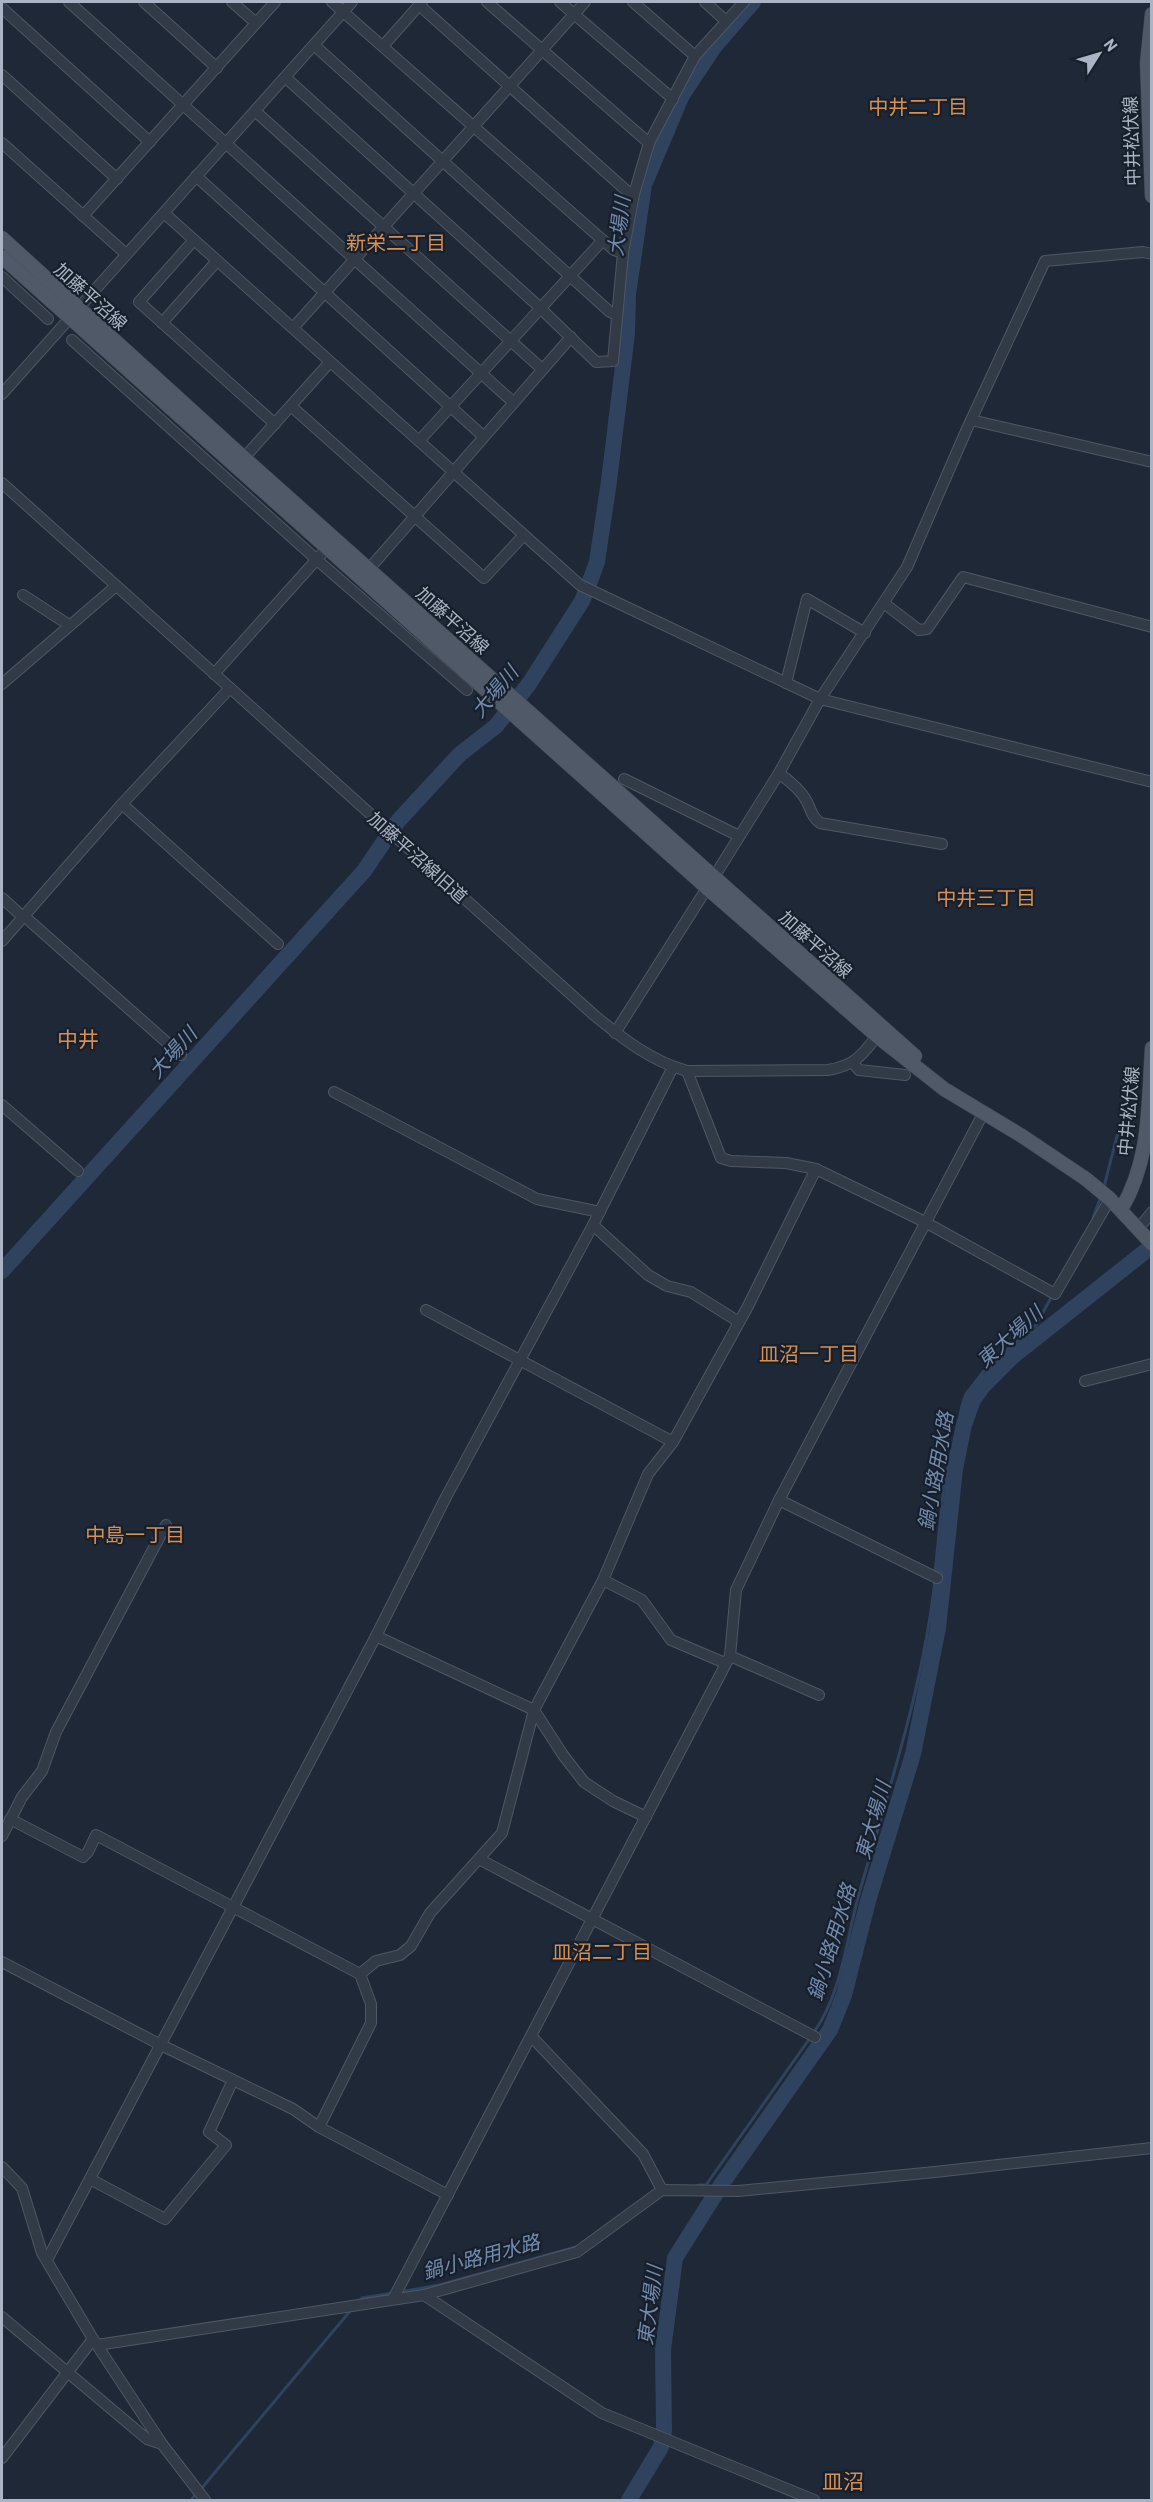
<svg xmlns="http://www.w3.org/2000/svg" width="1153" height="2502" viewBox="0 0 1153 2502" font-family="Barlow,'Noto Sans JP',sans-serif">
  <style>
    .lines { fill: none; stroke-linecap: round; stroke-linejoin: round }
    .stream { stroke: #30435e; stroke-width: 3 }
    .river { stroke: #30435e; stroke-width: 16 }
    .minor-casing { stroke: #4f5765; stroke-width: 12 }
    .major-casing { stroke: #3b4350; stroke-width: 15 }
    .minor { stroke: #323a47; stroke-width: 10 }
    .major { stroke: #4f5967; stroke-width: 14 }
    .labels { text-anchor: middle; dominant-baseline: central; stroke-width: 4.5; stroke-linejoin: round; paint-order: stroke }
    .street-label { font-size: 18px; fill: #abb4c4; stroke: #171f2b }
    .neighbourhood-label { font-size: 20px; fill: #d78f54; stroke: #171f2b }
    .water-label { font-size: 20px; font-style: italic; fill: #728bae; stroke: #171f2b }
    .quarter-label { font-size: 21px; fill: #d78f54; stroke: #171f2b }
  </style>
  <rect width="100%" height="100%" fill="#1e2836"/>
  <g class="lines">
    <g class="stream">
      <polyline points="1104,1187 1117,1136 1135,1099"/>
      <polyline points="1093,1218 1101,1196"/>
      <polyline points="935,1573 944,1484 963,1402 966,1394 987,1367 1036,1325 1052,1296"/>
      <path d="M814,2032C842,1993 846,1940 859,1894C888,1791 923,1688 935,1580"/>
      <polyline points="698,2185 706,2185 810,2038"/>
      <polyline points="400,2292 439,2285 576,2247"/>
      <polyline points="359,2301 362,2298 393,2293"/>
      <polyline points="201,2489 351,2310"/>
      <polyline points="191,2500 196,2494"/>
    </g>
    <g class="river">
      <polyline points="2,1271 364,871 398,821 460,754 496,726 529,684 582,601 590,581 597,562 609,481 627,333 628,294 644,185 682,95 714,47 753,2"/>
      <polyline points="629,2500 661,2447 664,2430 663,2350 675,2258 723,2182 830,2030 844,1995 868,1901 913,1754 938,1628 955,1469 964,1425 973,1400 983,1386 1012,1357 1152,1246"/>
    </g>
    <g class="minor-casing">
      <g id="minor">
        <polyline points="69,2 513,402"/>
        <polyline points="144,2 217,68"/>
        <polyline points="232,2 256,23"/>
        <polyline points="332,2 614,250 623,253"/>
        <polyline points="487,2 649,143"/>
        <polyline points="560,2 673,99"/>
        <polyline points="633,2 695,56"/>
        <polyline points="705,2 726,21"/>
        <polyline points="419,5 628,192 634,194"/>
        <polyline points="2,8 150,142"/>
        <polyline points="314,45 610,312 617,315"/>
        <polyline points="383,46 422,2"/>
        <polyline points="2,75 117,179"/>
        <polyline points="285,77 536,304 596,362 613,361 623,253 634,194 649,143 695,56 744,2"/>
        <polyline points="255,111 542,369"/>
        <polyline points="2,143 126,254"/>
        <polyline points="196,176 483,436"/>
        <polyline points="164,213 580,585 820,699 1152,782"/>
        <polyline points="83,216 275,2"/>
        <polyline points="194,240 139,302 275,424"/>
        <polyline points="2,277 48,319"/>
        <polyline points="162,323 217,261"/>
        <polyline points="293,328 585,2"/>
        <polyline points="72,340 316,559 467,690"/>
        <polyline points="2,394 352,2"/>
        <polyline points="291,406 484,578 523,536"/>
        <polyline points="971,420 1152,462"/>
        <polyline points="419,441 603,240"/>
        <polyline points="244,458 330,362"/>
        <path d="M2,483L594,1015C623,1039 651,1061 687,1071L828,1070C858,1065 863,1053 881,1031"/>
        <polyline points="369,569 571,337"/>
        <polyline points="23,595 69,625"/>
        <polyline points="885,604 919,630 927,629 963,577 1152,627"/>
        <polyline points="214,674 326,549"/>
        <polyline points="786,683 807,599 865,633"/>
        <polyline points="2,684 116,586"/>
        <path d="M779,773C789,781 801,790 807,802C812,811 811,816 820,823L942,844"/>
        <polyline points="624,779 739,836"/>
        <polyline points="122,804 278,944"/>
        <polyline points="714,877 779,773 820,699 907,567 966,431 1045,261 1143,252 1152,254"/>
        <polyline points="2,898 23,917"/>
        <polyline points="24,916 181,1055"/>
        <polyline points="2,941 122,804 230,688"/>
        <polyline points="615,1033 707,888"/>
        <polyline points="853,1063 859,1070 905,1075"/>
        <polyline points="687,1071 721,1158 731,1161 786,1163 816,1169 925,1222 1055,1294 1110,1199"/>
        <polyline points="334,1092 537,1199 600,1212"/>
        <polyline points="2,1105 78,1171"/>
        <polyline points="593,1225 648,1275 667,1286 691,1292 739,1322"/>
        <polyline points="1138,1229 1152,1212"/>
        <polyline points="426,1310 673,1442"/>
        <polyline points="1085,1381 1152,1364"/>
        <polyline points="779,1500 937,1578"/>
        <polyline points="603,1580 642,1600 671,1640 725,1663"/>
        <polyline points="376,1636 534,1710 563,1755 584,1782 613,1801 646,1817"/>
        <polyline points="730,1656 819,1695"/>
        <polyline points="10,1819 83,1857 88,1852 96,1835 360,1974 371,2004 371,2023 319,2127"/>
        <polyline points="2,1836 22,1797 42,1771 56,1732 166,1525"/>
        <polyline points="479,1859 815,2037"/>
        <polyline points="2,1962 159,2044 293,2109 319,2127 448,2195"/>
        <polyline points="360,1974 376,1961 400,1955 411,1946 430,1913 502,1833 534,1710 603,1580 648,1474 673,1442 747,1308 816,1169"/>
        <polyline points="531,2036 643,2154 662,2190"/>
        <polyline points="2,2167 22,2188 42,2253 93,2339 162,2444 205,2500"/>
        <polyline points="90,2179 165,2219 226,2145 209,2132 233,2080"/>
        <polyline points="47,2260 376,1636 446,1497 593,1225 673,1067"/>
        <polyline points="424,2295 602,2413 814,2500"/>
        <polyline points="393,2299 730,1656 736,1590 779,1500 984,1112"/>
        <polyline points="2,2317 147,2439 162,2444"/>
        <polyline points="97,2345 424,2295 577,2252 662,2190 738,2191 935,2172 1152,2148"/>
        <polyline points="2,2458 93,2339"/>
      </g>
    </g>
    <g class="major-casing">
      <g id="major">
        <polyline points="1152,14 1147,63 1152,196"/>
        <polyline points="2,238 244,458 915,1056"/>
        <polyline points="2,257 707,888 877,1036 944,1089 1022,1136 1086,1179 1110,1199 1152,1244"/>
        <path d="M1121,1210C1151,1159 1148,1105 1152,1048"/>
      </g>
    </g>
    <use href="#minor" class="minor"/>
    <use href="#major" class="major"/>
  </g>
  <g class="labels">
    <g class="street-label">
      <text transform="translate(1131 141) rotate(-92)">中井松伏線</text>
      <text transform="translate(91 296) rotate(42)">加藤平沼線</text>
      <text transform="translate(453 620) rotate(42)">加藤平沼線</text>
      <text transform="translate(418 857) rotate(42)">加藤平沼線旧道</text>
      <text transform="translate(816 944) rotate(42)">加藤平沼線</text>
      <text transform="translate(1128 1111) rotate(-85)">中井松伏線</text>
    </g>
    <g class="neighbourhood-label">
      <text x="918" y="106">中井二丁目</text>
      <text x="396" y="242">新栄二丁目</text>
      <text x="986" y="897">中井三丁目</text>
      <text x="809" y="1353">皿沼一丁目</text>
      <text x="135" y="1534">中島一丁目</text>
      <text x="602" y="1951">皿沼二丁目</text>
    </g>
    <g class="water-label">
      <text transform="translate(618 226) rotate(-83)">大場川</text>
      <text transform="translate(494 691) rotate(-50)">大場川</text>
      <text transform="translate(172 1052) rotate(-48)">大場川</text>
      <text transform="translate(1009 1336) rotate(-42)">東大場川</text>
      <text transform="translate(935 1471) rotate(-80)">鍋小路用水路</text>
      <text transform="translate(872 1820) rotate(-74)">東大場川</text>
      <text transform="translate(831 1942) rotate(-73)">鍋小路用水路</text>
      <text transform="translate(481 2256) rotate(-15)">鍋小路用水路</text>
      <text transform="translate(649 2305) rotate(-83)">東大場川</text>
    </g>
    <g class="quarter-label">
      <text x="78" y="1038">中井</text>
      <text x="843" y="2480">皿沼</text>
    </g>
  </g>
  <rect width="1153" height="2502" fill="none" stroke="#abb4c4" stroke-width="6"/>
  <g transform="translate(1099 54) rotate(53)" stroke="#171f2b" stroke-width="4.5" paint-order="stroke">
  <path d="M0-4.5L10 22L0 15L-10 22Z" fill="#abb4c4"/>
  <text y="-9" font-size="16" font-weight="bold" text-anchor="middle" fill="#abb4c4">N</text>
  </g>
</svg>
